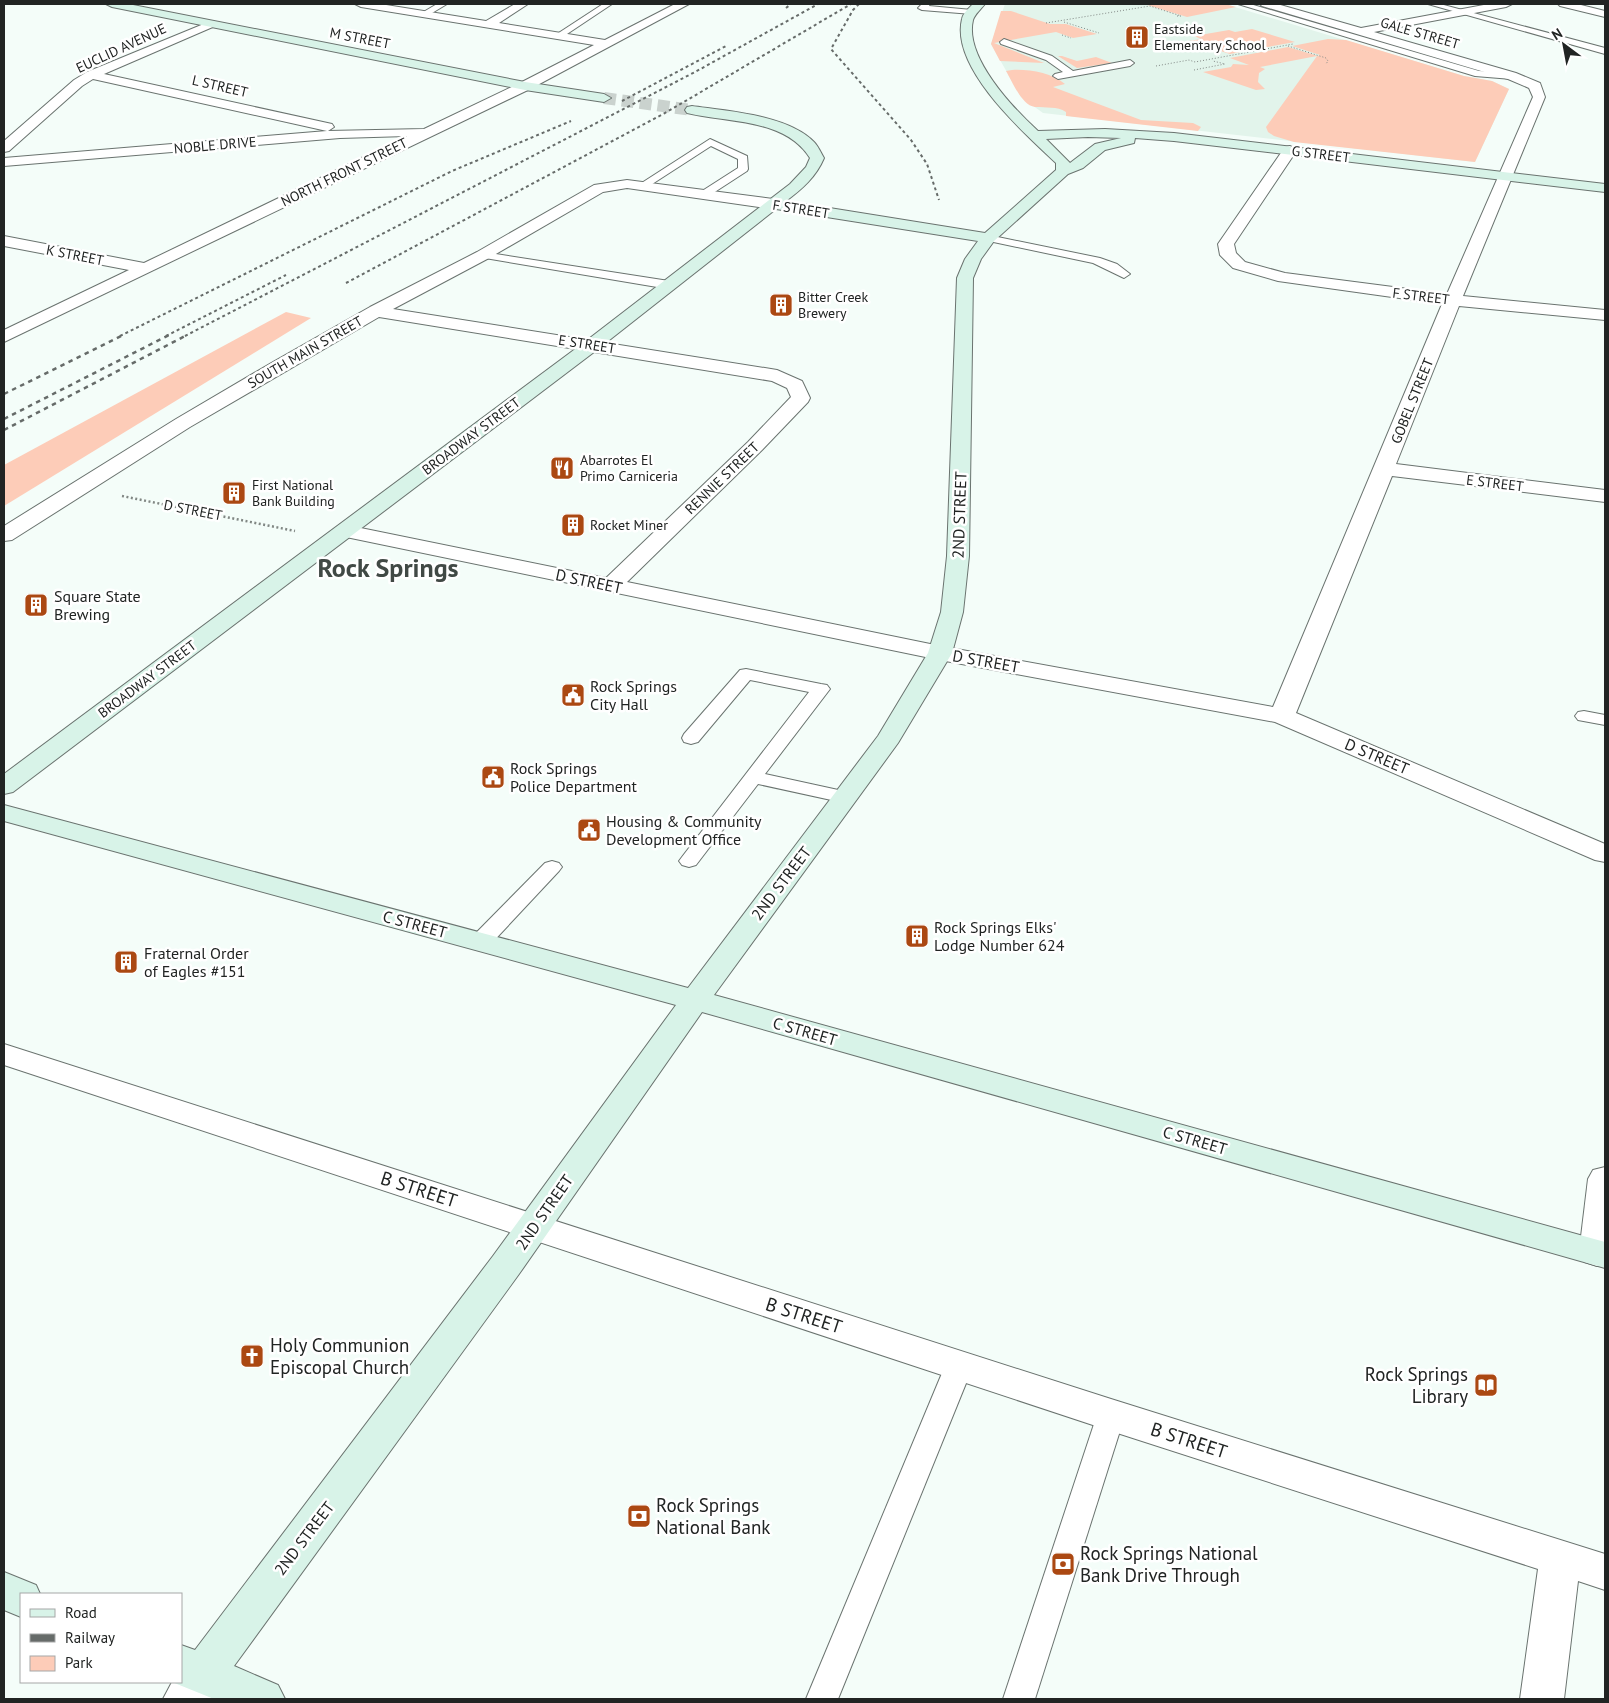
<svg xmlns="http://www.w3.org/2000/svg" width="1609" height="1703" viewBox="0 0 1609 1703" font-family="'PT Sans',sans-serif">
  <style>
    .built { fill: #e2f4eb }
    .green { fill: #fdccb8 }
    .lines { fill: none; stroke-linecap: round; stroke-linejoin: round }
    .secondary-tunnel { stroke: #cad2ce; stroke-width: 12; stroke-dasharray: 12 6; stroke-linecap: butt }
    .lane-casing { stroke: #6a736f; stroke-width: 2 }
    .street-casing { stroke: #6a736f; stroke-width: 2 }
    .secondary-casing { stroke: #6a736f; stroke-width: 2 }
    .path-far1 { stroke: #818784; stroke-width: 1; stroke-dasharray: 1 2; stroke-linecap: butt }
    .path { stroke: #818784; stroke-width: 2.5; stroke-dasharray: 2 2.5; stroke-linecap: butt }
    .lane { fill: #fff; fill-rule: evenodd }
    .street { fill: #fff; fill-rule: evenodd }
    .secondary { fill: #d8f3e8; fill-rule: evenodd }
    .rail-far1 { stroke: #666b69; stroke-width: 2; stroke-dasharray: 3 3; stroke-linecap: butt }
    .rail { stroke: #666b69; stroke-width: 2.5; stroke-dasharray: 4.5 4.5; stroke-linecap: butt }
    .labels { text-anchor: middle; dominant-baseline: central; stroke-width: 5; stroke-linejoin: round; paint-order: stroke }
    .far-poi-label { font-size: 14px; fill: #212423; stroke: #fff; text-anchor: start }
    .far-street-label { font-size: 14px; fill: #212423; stroke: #fff }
    .street-label { font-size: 16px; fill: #212423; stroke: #fff }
    .poi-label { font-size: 16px; fill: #212423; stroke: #fff; text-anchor: start }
    .near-street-label { font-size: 19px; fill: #212423; stroke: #fff }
    .near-poi-label { font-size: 19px; fill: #212423; stroke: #fff; text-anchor: start }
    .town-label { font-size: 26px; font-weight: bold; fill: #414945; stroke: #fff }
  </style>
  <rect width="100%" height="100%" fill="#f4fdf9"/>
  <polygon class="built" points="1005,4 1225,4 1464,76 1492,81 1509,89 1475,162 1043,113 1021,97 991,44"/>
  <g class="green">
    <polygon points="1144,4 1225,4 1236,7 1187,17"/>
    <polygon points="1001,11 1011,11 1050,24 1066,24 1097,34 1073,38 1056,32 994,43 1044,63 1000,61 991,44"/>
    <polygon points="1252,29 1295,42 1230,54 1189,41 1201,39 1194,36 1229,30 1235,32"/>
    <polygon points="1328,39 1346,40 1464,76 1492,81 1509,89 1475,162 1294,142 1274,136 1268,132 1266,127 1317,56 1260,67 1265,69 1259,73 1258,82 1265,89 1256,90 1203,72 1231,67 1233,64 1249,65 1230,58 1288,47 1318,56 1320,55 1292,46"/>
    <polygon points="1058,56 1062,56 1077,61 1096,57 1112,63 1077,68"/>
    <path d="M1012,70C1029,69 1052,73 1065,84L1053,87L1141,120L1193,123L1201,127L1198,131L1066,116V112C1057,106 1046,108 1035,107C1022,106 1012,81 1006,71Z"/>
    <polygon points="286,312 311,318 4,506 4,465"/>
  </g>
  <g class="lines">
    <polyline class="secondary-tunnel" points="604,98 692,110"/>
    <g class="lane-casing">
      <g id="lane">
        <polygon points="437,4 447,4 427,16 420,14"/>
        <polygon points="603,4 612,4 561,38 554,36"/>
        <polygon points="922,4 930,4 929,6 972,10 976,12 972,14 922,10 918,8"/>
        <polygon points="1238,4 1250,4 1479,71 1512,73 1517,76 1512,79 1475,76"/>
        <polygon points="1428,4 1440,4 1605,48 1605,54"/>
        <polygon points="1004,39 1052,56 1073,71 1130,60 1134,63 1130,66 1058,79 1053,76 1055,74 1063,72 1046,60 1001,44 1000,42"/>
        <polygon points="710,139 747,156 748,169 747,171 707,197 699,197 698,195 699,193 738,168 738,159 711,146 646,188 638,188 637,186"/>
        <polygon points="988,235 1100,258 1117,264 1130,274 1124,278 1093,263 984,240 982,238 984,236"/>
        <polygon points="483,252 669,281 675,285 669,289 479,257 477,255 479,253"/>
        <polygon points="746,669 821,684 827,685 830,689 765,774 852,793 855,797 852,801 845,803 758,784 696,865 689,867 682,865 679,861 682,857 809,692 750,680 698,742 691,744 684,742 682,738 684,734 740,670"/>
        <polygon points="1584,711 1605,715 1605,725 1578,720 1575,716 1578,712"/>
        <polygon points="552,861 559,863 562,867 559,871 488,947 480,949 472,947 469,942 472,937 545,863"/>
        <polygon points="959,1355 969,1358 973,1366 838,1699 806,1699 945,1366 949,1358"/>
        <polygon points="1111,1404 1121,1407 1125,1415 1035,1699 1003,1699 1097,1415 1101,1407"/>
      </g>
    </g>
    <g class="street-casing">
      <g id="street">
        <polygon points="355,4 380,4 486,21 515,4 528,4 499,23 605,40 675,4 689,4 530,89 4,342 4,330 129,270 4,246 4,236 144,263 407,136 340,138 4,166 4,158 327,131 93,79 82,86 9,151 4,152 4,141 74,80 87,72 211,21 215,22 217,24 215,26 104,74 332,124 334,127 328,131 424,129 520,83 594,45 361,7"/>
        <polygon points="1260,4 1277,4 1361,28 1489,4 1512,4 1506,7 1374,32 1516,73 1540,83 1545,97 1463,296 1605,310 1605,320 1459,306 1396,464 1605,490 1605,502 1392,476 1296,713 1605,844 1605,862 1595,860 1275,722 940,660 346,537 338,536 335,531 338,526 346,525 606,578 748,442 791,397 787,388 772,381 379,317 190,427 12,540 4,541 4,526 176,419 273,362 370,307 477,252 594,185 627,180 773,199 778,201 781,204 778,207 773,209 627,188 603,192 489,258 393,309 777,370 802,381 810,398 808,402 762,450 627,582 940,646 1273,707 1442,304 1278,281 1233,268 1220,255 1218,244 1285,147 1290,146 1297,150 1234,244 1236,253 1245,262 1285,273 1447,294 1533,97 1529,88 1508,79 1262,6"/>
        <polygon points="1558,4 1577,4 1605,11 1605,17 1560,6"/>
        <polygon points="4,1044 1111,1399 1605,1554 1605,1590 1578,1581 1564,1699 1520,1699 1538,1569 1111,1431 4,1065"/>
        <polygon points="1605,1167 1605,1264 1597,1266 1585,1262 1579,1253 1588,1179 1593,1170"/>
        <path d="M203,1654L218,1660L225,1674L211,1699H163L172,1682H181C181,1662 186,1661 203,1654Z"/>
      </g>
    </g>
    <g class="secondary-casing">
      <g id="secondary">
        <polygon points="106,4 128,4 525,82 604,94 611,98 604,102 525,90 112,7"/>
        <path d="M973,4H985C981,9 975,14 973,20C964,57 1013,108 1038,131L1105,129L1174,133L1605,184V192L1174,141L1135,138L1134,143L1105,150L1083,168L1068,174L994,241L981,259L973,278L969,556L963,612L952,653L898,743L714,995L1605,1242V1268L702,1012L519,1274L234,1666L278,1685L285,1699H214L172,1682H181V1645L195,1650L493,1256L676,1005L4,821V805L688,988L878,736L928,653L941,612L947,556L957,278L965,259L978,241L776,209L598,349L13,792L4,794V774L586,341L790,184L806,167L810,158C785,118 728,123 687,113L685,110L687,107L692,106C727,111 788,115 814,142C818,146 821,153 824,158C816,177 802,189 786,201L985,233L1056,170V163C1024,133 950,68 962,19C963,13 969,8 973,4ZM1088,137L1121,138L1095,144L1070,163L1046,139Z"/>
        <polygon points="4,1572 36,1585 40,1594 21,1594 21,1617 4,1610"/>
      </g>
    </g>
    <g class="path-far1">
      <polyline points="1064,22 1099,33"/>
      <polyline points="1046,23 1150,6 1181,16 1177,16"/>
      <polyline points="1062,35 1071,38"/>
      <polyline points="1288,46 1326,58 1328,61 1326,64"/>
      <polyline points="1156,66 1189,60 1195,62 1293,44"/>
      <polyline points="1194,70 1225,64 1213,61"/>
    </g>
    <polyline class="path" points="122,496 295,531"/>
    <use href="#lane" class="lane"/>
    <use href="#street" class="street"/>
    <use href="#secondary" class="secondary"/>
    <g class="rail-far1">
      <polyline points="859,4 853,10 831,49 911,140 927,164 939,200"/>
      <polyline points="786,8 791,4"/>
      <polyline points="622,101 726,46"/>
      <polyline points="346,283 665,113 851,4"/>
      <polyline points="120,336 452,171 571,121"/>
      <polyline points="166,336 286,275"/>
      <polyline points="185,336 695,72 818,4"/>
    </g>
    <g class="rail">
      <polyline points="4,394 123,335"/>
      <polyline points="4,419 169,335"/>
      <polyline points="4,430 187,335"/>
    </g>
  </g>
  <defs>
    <g id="building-square" transform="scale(1.25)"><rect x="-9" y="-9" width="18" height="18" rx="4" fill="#ab4812" stroke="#fff"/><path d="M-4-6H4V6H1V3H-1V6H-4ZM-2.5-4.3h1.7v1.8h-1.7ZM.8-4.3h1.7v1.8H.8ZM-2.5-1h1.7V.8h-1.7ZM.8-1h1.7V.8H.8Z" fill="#fff"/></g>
    <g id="restaurant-square" transform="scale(1.25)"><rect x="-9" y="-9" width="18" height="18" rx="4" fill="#ab4812" stroke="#fff"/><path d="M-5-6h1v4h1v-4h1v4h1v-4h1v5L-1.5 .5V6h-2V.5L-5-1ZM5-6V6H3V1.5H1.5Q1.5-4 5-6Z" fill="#fff"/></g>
    <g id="civic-square" transform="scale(1.25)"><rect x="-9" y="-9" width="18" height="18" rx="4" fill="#ab4812" stroke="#fff"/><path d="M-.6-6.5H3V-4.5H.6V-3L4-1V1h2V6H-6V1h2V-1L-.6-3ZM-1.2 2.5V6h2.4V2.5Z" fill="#fff"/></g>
    <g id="church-square" transform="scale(1.25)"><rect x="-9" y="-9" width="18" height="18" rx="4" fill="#ab4812" stroke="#fff"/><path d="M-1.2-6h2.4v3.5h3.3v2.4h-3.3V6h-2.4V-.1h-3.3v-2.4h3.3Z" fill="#fff"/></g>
    <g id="library-square" transform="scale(1.25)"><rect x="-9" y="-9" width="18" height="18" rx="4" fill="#ab4812" stroke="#fff"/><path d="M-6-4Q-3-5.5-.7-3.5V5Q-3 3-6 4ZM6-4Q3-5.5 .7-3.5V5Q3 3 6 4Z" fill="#fff"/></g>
    <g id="bank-square" transform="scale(1.25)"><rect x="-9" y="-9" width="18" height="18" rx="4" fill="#ab4812" stroke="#fff"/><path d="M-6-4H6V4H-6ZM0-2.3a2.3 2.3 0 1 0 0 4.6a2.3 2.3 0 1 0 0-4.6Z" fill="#fff"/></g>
  </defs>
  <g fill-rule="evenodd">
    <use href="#building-square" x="1137" y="37"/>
    <use href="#building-square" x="781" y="305"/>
    <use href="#restaurant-square" x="562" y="468"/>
    <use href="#building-square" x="234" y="493"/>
    <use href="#building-square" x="573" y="525"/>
    <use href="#building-square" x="36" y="605"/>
    <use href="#civic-square" x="573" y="695"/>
    <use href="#civic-square" x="493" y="777"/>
    <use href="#civic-square" x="589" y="830"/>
    <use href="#building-square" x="917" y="936"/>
    <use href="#building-square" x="126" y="962"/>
    <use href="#church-square" x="252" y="1356"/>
    <use href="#library-square" x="1486" y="1385"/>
    <use href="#bank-square" x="639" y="1516"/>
    <use href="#bank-square" x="1063" y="1564"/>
  </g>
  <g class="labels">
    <g class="far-poi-label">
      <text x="1154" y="29">Eastside<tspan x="1154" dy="16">Elementary School</tspan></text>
      <text x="798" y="297">Bitter Creek<tspan x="798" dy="16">Brewery</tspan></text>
      <text x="580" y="460">Abarrotes El<tspan x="580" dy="16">Primo Carniceria</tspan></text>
      <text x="252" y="485">First National<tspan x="252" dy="16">Bank Building</tspan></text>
      <text x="590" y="525">Rocket Miner</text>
    </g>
    <g class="far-street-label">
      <text transform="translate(1420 33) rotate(16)">GALE STREET</text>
      <text transform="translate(360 38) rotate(11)">M STREET</text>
      <text transform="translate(121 48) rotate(-25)">EUCLID AVENUE</text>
      <text transform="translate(220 86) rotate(13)">L STREET</text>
      <text transform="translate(215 145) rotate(-5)">NOBLE DRIVE</text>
      <text transform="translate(1321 154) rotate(7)">G STREET</text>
      <text transform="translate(344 172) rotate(-26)">NORTH FRONT STREET</text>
      <text transform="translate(801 209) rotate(9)">F STREET</text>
      <text transform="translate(75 255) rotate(11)">K STREET</text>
      <text transform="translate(1421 296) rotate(7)">F STREET</text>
      <text transform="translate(587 344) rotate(9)">E STREET</text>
      <text transform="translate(305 352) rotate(-30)">SOUTH MAIN STREET</text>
      <text transform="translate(1412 401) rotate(-68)">GOBEL STREET</text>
      <text transform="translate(471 436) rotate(-37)">BROADWAY STREET</text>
      <text transform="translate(722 478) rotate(-44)">RENNIE STREET</text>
      <text transform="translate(1495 483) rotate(7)">E STREET</text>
      <text transform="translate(193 510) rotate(11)">D STREET</text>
      <text transform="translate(147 679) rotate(-37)">BROADWAY STREET</text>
    </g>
    <g class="street-label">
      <text transform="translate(959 515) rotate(-88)">2ND STREET</text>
      <text transform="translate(589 581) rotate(12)">D STREET</text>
      <text transform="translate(986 661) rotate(10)">D STREET</text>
      <text transform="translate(1377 756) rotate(23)">D STREET</text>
      <text transform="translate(781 883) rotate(-53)">2ND STREET</text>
      <text transform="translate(415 924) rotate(15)">C STREET</text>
      <text transform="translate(805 1031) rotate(16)">C STREET</text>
      <text transform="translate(1195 1140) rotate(16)">C STREET</text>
      <text transform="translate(544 1212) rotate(-55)">2ND STREET</text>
      <text transform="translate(304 1538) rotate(-53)">2ND STREET</text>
    </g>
    <g class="poi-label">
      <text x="54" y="596">Square State<tspan x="54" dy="18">Brewing</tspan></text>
      <text x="590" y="686">Rock Springs<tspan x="590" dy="18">City Hall</tspan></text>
      <text x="510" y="768">Rock Springs<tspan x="510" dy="18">Police Department</tspan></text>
      <text x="606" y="821">Housing &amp; Community<tspan x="606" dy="18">Development Office</tspan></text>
      <text x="934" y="927">Rock Springs Elks'<tspan x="934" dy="18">Lodge Number 624</tspan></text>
      <text x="144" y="953">Fraternal Order<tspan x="144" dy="18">of Eagles #151</tspan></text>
    </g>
    <g class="near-street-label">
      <text transform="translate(419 1189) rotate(18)">B STREET</text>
      <text transform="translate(804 1315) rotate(18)">B STREET</text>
      <text transform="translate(1189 1440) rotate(18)">B STREET</text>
    </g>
    <g class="near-poi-label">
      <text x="270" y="1345">Holy Communion<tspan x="270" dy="22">Episcopal Church</tspan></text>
      <text x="1468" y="1374" text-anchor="end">Rock Springs<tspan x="1468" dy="22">Library</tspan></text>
      <text x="656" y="1505">Rock Springs<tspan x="656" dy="22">National Bank</tspan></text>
      <text x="1080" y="1553">Rock Springs National<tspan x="1080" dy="22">Bank Drive Through</tspan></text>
    </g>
    <g class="town-label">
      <text x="388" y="567">Rock Springs</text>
    </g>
  </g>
  <rect width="1609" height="1703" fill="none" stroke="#212423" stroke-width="10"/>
  <rect x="20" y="1593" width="162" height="90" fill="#ffffff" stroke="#a6a7a7"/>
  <rect x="30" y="1609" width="25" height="8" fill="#d8f3e8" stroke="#a6a7a7"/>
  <text x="65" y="1618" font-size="15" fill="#212423">Road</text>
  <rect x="30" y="1634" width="25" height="8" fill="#666b69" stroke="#a6a7a7"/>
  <text x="65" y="1643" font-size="15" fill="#212423">Railway</text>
  <rect x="30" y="1656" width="25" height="15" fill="#fdccb8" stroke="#a6a7a7"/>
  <text x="65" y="1668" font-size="15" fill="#212423">Park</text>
  <g transform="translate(1564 45) rotate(328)" stroke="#ffffff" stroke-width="4" paint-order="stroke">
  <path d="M0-4L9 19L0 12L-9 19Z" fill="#212423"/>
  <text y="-8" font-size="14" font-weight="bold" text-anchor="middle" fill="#212423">N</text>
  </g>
</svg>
